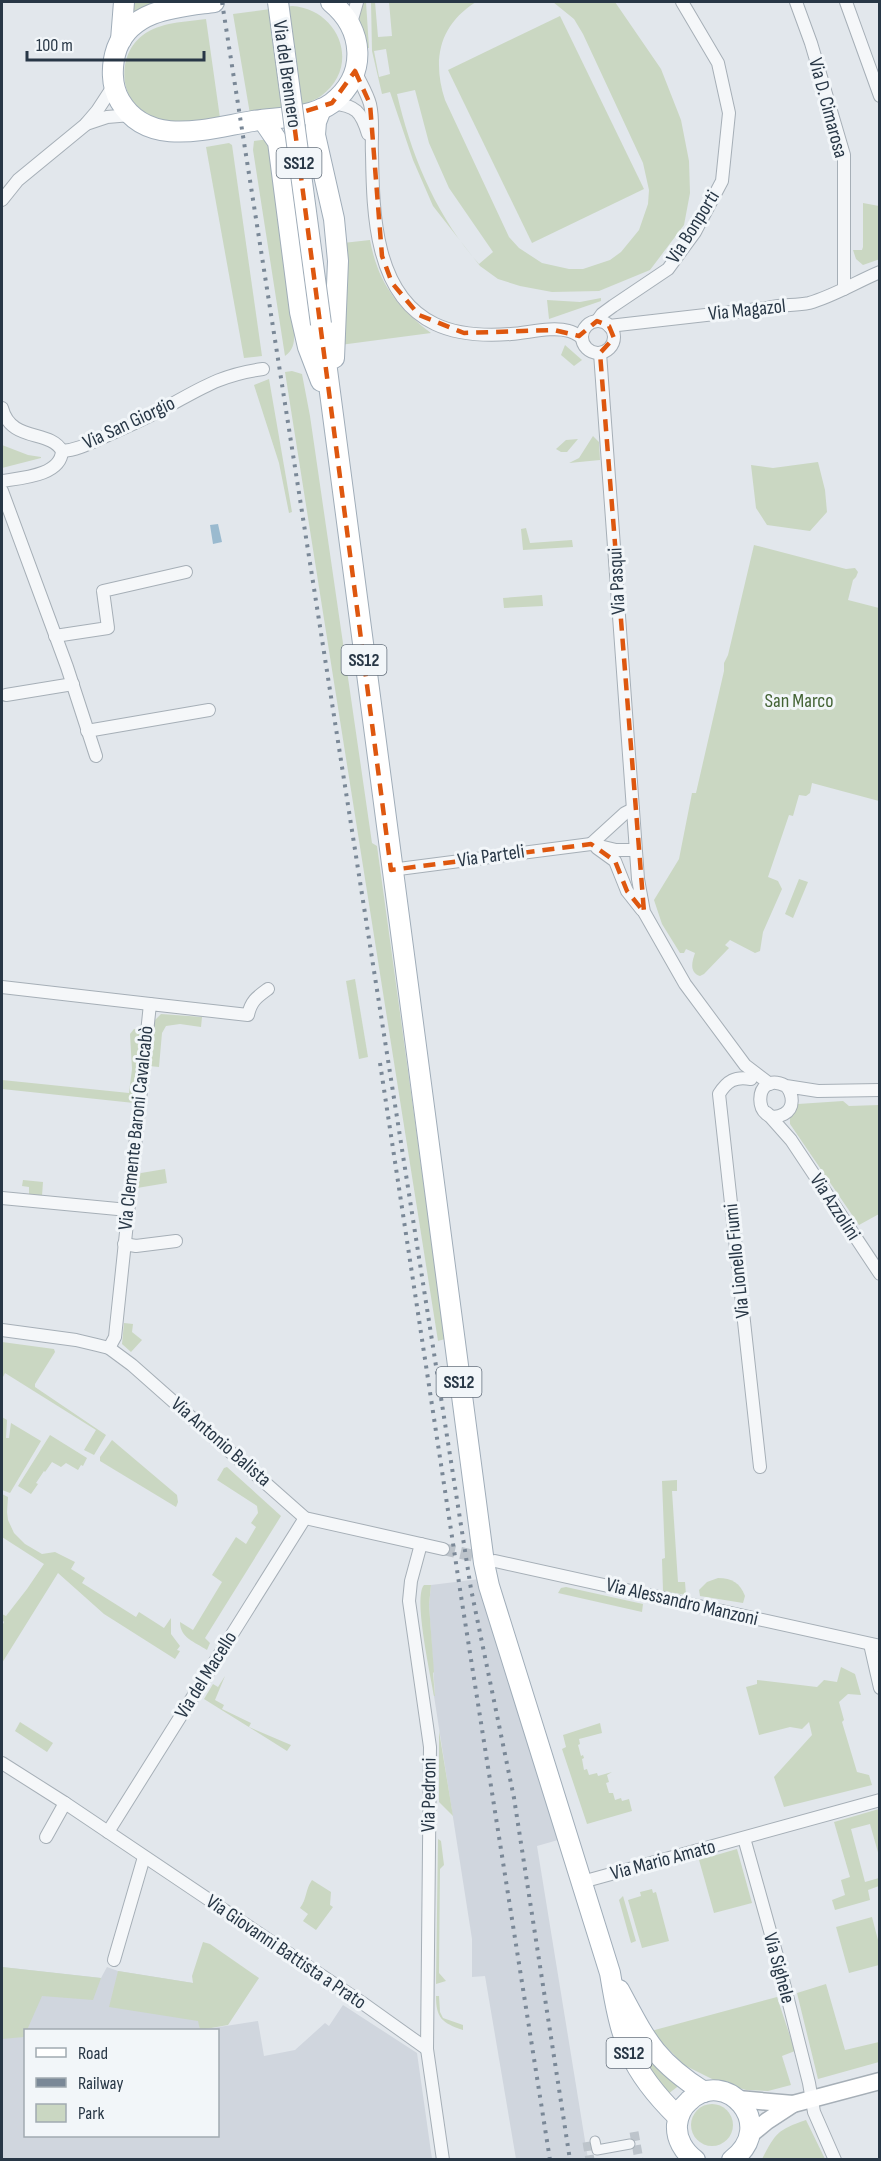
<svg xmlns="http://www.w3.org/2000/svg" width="881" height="2161" viewBox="0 0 881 2161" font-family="'Sofia Sans Condensed',sans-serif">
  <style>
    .built { fill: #d0d6de; fill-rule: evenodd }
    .green { fill: #cad7c2; fill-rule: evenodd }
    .water { fill: #9abacf }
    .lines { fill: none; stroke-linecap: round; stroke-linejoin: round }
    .pedestrian-tunnel { stroke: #bdc4cb; stroke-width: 9; stroke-dasharray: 9 4.5; stroke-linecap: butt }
    .minor-tunnel { stroke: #bdc4cb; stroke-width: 12; stroke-dasharray: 12 6; stroke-linecap: butt }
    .pedestrian-casing { stroke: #a6afb7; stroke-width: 11 }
    .minor-casing { stroke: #a6afb7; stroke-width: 14 }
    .secondary-casing { stroke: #a6afb7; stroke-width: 19 }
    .primary-casing { stroke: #a0adb9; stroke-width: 22 }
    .pedestrian { stroke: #f5f7f9; stroke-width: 9 }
    .minor { stroke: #f5f7f9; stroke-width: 12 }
    .secondary { stroke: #fff; stroke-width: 16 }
    .primary { stroke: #fff; stroke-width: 20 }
    .rail { stroke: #7a8897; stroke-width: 4; stroke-dasharray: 3 6; stroke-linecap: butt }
    .primary-bridge-casing { stroke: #a0adb9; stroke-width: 22; stroke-linecap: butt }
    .primary-bridge { stroke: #fff; stroke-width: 20 }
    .marked { fill: none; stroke: #de570f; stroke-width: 4.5; stroke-dasharray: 12 8; stroke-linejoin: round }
    .labels { text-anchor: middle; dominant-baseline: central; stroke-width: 6; stroke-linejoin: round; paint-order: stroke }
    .shield { fill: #f2f6f9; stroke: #65707c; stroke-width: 1.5 }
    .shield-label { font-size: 18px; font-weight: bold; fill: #283746 }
    .street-label { font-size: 20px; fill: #283746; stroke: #f2f6f9 }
    .park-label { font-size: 20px; fill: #436334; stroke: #f2f6f9 }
  </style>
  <rect width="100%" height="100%" fill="#e2e7ec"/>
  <g class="built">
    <polygon points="479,1579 558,1840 537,1846 588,2159 516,2159 485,1976 472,1977 472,1939 434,1696 435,1695 429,1605 431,1585"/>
    <path d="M2,1967L101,1978L107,1967L118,1971L193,1983L200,2030L258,2021L264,2056L295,2050L325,2023L329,2026L343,2005L417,2053L432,2159L2,2160ZM26,2030H218V2136H26Z"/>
  </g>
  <g class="green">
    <polygon points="129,2 162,2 130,18"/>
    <polygon points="361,2 366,2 369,48 365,48 359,17"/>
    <path d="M371,2H375L378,37L392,36L389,2H476C439,25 432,60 445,100L509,237L519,248L542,263L569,269H583L610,260L621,252L639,230L648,204L649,190L643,163L583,34L574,19L553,2H615L661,69L681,120L689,161L690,193L684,225L650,270L599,291L552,292L520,286L498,279L480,266L433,206L413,160L390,92L382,94L372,51ZM386,49L390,74L379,77L374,51ZM415,90L429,143L449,188L493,252L479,264C436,216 411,155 397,94Z"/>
    <path d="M292,6C339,9 362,66 321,96C302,109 273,110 250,114L233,14Z"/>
    <polygon points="560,16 644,189 532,243 448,70"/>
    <path d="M206,19L220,118C201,121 180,127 161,122C121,113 112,58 143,35C160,22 185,22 206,19Z"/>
    <path d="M269,139L294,326C294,339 296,348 285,356L253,150L254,141Z"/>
    <polygon points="229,143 232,145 262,356 244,358 206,147"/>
    <polygon points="863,203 879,206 880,259 863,265 856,259 853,250 862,250 863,247"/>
    <path d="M370,240C378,283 397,307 431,333L340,345L343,243Z"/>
    <polygon points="601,298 601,301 549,319 547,300 580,302"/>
    <polygon points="565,345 582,360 574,366 561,355"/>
    <polygon points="292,371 302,374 310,416 372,843 377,846 445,1339 438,1341 285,372"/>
    <polygon points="269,379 292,512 289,513 279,463 254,385"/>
    <polygon points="593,436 599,442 600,460 569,463 579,458"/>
    <polygon points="578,439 567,452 561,452 556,449 566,440"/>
    <polygon points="2,445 28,455 41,457 41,458 2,468"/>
    <polygon points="818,462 825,490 827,512 810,531 767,525 756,508 751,465 773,468"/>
    <polygon points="526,528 530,543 572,540 573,547 523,550 521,529"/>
    <path d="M754,545L846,569L855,568L858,572L856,577L853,580L848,600L879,608V801L812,783L810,793L806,796L799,795L793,816L789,815L768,877L778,881L782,889L763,932L760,951L755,953L730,940L725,945L729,948L704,974L700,976C689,972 692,962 695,953L686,949L684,953H680L662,924L654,900L679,859L692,793H696L724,671V663L728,655Z"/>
    <polygon points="542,595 543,606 504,608 503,598"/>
    <polygon points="799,879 808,882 793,918 785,914"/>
    <polygon points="355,979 368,1057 359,1059 346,981"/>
    <polygon points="161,1014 202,1017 201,1027 180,1024 166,1026 162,1033 159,1067 149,1066 154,1021"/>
    <polygon points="134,1029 139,1030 141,1032 134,1103 2,1089 2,1080 129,1093 132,1069 130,1034"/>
    <path d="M843,1101L849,1106L879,1105V1214L859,1225L790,1124C790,1114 789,1109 798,1104Z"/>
    <polygon points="165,1169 167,1183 137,1188 138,1176 141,1173"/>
    <polygon points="23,1180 43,1182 42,1196 29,1195 29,1187 22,1186"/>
    <polygon points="124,1323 133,1324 132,1332 142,1340 131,1352 122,1344"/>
    <polygon points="2,1342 54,1349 55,1352 35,1384 35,1387 106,1435 94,1455 84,1450 96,1430 5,1373 2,1379"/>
    <polygon points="2,1417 7,1420 6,1438 9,1438 11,1423 41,1441 10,1493 2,1490 2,1494 8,1497 7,1512 8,1520 14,1533 25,1544 42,1554 55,1552 75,1562 71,1569 85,1578 82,1583 136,1617 139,1612 164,1628 171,1618 171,1634 180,1646 177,1650 180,1651 175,1659 104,1614 58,1573 2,1663 2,1626 4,1622 2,1620 2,1614 6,1616 27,1589 44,1564 2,1537"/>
    <polygon points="50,1435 87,1458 83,1466 81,1465 78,1470 66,1463 61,1467 52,1462 45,1472 44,1471 36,1483 38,1484 31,1494 18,1486"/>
    <polygon points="112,1440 177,1495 178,1502 176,1507 100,1461 100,1457"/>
    <path d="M227,1467L281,1516L205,1638L210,1643L207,1650C195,1642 180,1638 180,1622L193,1630L222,1582L212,1575L236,1537L246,1544L256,1527L251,1523L258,1513L257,1506L217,1480L224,1468Z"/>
    <polygon points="677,1480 677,1491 672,1491 678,1582 685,1582 686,1595 663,1591 662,1559 665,1558 662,1481"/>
    <path d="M718,1578C732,1578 740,1583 745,1596L743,1603L700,1596L699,1590L707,1582Z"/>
    <path d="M424,1585H431L429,1605L434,1672L433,1673L435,1696H434C431,1676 413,1597 424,1585Z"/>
    <polygon points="566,1587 643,1604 642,1612 558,1593 561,1588"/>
    <polygon points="841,1667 855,1674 861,1695 848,1694 839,1702 844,1720 842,1722 857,1772 869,1775 872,1785 784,1807 774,1777 812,1735 809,1722 802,1729 790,1727 759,1735 746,1687 757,1684 757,1680 817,1687 824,1680 837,1682"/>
    <polygon points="225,1676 215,1700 224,1705 222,1709 251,1723 249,1727 291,1745 287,1751 204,1699 213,1684 218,1687"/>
    <polygon points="20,1722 53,1743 47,1752 15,1731"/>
    <polygon points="600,1723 602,1733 579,1739 580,1744 578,1745 581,1756 583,1755 584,1758 582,1759 584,1770 587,1769 589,1775 597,1773 598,1776 612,1772 607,1775 609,1782 606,1783 609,1793 613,1793 615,1800 621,1798 622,1801 629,1799 632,1811 587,1824 562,1749 566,1747 563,1735"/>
    <polygon points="439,1731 453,1816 439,1802"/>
    <polygon points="879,1809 879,1856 870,1824 851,1829 865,1882 879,1878 879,1886 868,1890 870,1900 835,1910 832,1900 845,1895 841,1880 850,1877 834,1822"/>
    <polygon points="438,1839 441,1841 444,1865 440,1869 439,1973 446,1981 436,1984"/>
    <polygon points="737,1849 752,1903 714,1913 699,1860"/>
    <path d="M312,1880L331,1892L330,1905L333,1907L316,1930L303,1921L308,1914L300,1908C307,1899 305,1890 312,1880Z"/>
    <polygon points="652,1889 653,1893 656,1892 669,1941 642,1948 628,1900 641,1896 640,1892"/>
    <polygon points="623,1896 636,1941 631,1943 619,1900"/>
    <polygon points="872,1917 879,1944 879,1965 849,1973 836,1927"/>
    <polygon points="203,1942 210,1944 259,1978 228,2025 200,2030 198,2021 109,2007 118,1971 193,1983 192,1976"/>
    <polygon points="2,1967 101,1978 93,2000 42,1996 24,2037 2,2039"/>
    <polygon points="826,1984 845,2050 879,2042 879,2062 818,2079 797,1993"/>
    <path d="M436,1996H439L440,2012L443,2018L463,2025V2030C442,2023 436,2018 436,1996Z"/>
    <polygon points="777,1997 795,2051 782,2056 791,2085 768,2091 746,2090 716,2081 684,2065 651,2031"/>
    <polygon points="627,2027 681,2084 668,2094 650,2073"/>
    <circle cx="712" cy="2125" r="21"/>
    <path d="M806,2120L825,2159H762C776,2133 777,2130 806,2120Z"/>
  </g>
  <polygon class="water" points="218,524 222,542 213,544 210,525"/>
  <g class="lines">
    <g class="pedestrian-tunnel">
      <polyline points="634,2132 639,2160"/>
      <polyline points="587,2142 590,2160"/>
    </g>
    <polyline class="minor-tunnel" points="443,1549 488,1559"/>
    <g class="pedestrian-casing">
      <polyline id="pedestrian" points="595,2141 597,2150 630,2144"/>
    </g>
    <g class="minor-casing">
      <g id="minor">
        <polyline points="796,2 811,43 844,155 844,289"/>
        <polyline points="846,2 880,96"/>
        <polyline points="351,23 357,2"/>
        <path d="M355,71C360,82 367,93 370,104C374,121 371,138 372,154C373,212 374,295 435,324C458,335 485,336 511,334C528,333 552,326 569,331C573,332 578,335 581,337"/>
        <path d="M332,103C356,106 361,111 368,134"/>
        <polyline points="86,124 107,117 131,115"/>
        <polyline points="2,200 18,180 85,125 97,111 114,85"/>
        <polyline points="597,321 602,314 613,306 668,269 695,232 722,181 729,113 718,63 682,2"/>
        <circle cx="598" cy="337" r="16"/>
        <path d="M609,326L767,308C781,304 795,306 809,303C834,296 856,282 880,272"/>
        <polyline points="600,353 638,879 644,912 685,984 745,1065 770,1084"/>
        <path d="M2,408C11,443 50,429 62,451"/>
        <path d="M62,451C78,450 92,442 106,436C124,428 143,420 161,410C199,390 218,375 263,369"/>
        <path d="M2,481C20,478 61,476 62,451"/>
        <polyline points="2,491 67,667 96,756"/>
        <polyline points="55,636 108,628 103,591 186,572"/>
        <polyline points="6,695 73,684"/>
        <polyline points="87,731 209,710"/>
        <polyline points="591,844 625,813 633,809"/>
        <polyline points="597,848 615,861 627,891 642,910"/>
        <polyline points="391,870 591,844 616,850 635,850"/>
        <polyline points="2,987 150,1004"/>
        <path d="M751,1079C735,1076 727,1081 719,1094L760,1467"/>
        <path d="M786,1086C793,1094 795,1108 784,1114C753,1130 751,1068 786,1086L818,1091L880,1090"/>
        <polyline points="767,1113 791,1140 880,1274"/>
        <polyline points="2,1198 128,1210"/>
        <polyline points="124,1244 136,1246 176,1241"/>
        <polyline points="2,1330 76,1340 97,1345 109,1348 132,1365 305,1518 443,1549"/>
        <path d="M109,1348L115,1337L150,1004L248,1015C251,1001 257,997 268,989"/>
        <polyline points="421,1544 411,1581 409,1601 430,1747 427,2049 443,2160"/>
        <polyline points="495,1561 880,1646"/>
        <polyline points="870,1644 880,1688"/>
        <polyline points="2,1763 65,1803 361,2002 427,2049"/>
        <polyline points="108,1832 305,1518"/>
        <polyline points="46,1837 65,1803"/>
        <polyline points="744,1838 777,1956 809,2083 814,2112 835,2160"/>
        <polyline points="582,1882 880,1800"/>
        <polyline points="114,1960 144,1857"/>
      </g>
    </g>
    <g class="secondary-casing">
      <g id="secondary">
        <polyline points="738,2099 793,2104"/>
        <polyline points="750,2135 767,2121 793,2104 880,2081"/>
      </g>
    </g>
    <g class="primary-casing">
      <g id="primary">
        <path d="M214,2C178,7 132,9 117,48C111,65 111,86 120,101C148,149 209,128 253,121C278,117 312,118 332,103C368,75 364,29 331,2"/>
        <polyline points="121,40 124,2"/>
        <polyline points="321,109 316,122 315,135 334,219 338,261 334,358"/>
        <polyline points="263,120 278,142 300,312 308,347 321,381"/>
        <path d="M321,324L484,1563L489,1586L610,1973C621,2040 629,2069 678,2117"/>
        <path d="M619,1990C646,2040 654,2060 704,2092"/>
        <path d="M695,2160C684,2152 676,2139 677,2125C678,2116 682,2107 689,2101C725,2066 779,2125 732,2160"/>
      </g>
    </g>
    <use href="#pedestrian" class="pedestrian"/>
    <use href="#minor" class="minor"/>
    <use href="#secondary" class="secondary"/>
    <use href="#primary" class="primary"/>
    <g class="rail">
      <polyline points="222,2 471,1589 514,1798 570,2160"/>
      <polyline points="380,1063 461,1596 550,2160"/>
    </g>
    <g class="primary-bridge-casing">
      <polyline id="primary-bridge" points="278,2 321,324"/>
    </g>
    <use href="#primary-bridge" class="primary-bridge"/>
  </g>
  <path class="marked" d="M355,71L370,104L382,256L392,283L419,315L464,333L554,330L579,336L597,321L609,326L614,338L600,353L644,912L627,891L615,861L591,844L391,870L293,115L332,103Z"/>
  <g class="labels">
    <g class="shield">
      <rect x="276.5" y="148" width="45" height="30" rx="4.5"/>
      <rect x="341.5" y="645" width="45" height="30" rx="4.5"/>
      <rect x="436.5" y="1367" width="45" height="30" rx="4.5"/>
      <rect x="606.5" y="2038" width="45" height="30" rx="4.5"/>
    </g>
    <g class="shield-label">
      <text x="299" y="163">SS12</text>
      <text x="364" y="660">SS12</text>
      <text x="459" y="1382">SS12</text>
      <text x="629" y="2053">SS12</text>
    </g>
    <g class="street-label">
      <text transform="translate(287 74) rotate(82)">Via del Brennero</text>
      <text transform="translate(828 108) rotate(75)">Via D. Cimarosa</text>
      <text transform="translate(693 227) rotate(-58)">Via Bonporti</text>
      <text transform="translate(747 310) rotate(-6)">Via Magazol</text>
      <text transform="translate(129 423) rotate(-25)">Via San Giorgio</text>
      <text transform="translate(617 581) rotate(-93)">Via Pasqui</text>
      <text transform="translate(491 856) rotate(-8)">Via Parteli</text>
      <text transform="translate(136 1128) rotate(-84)">Via Clemente Baroni Cavalcabò</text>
      <text transform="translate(835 1207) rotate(57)">Via Azzolini</text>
      <text transform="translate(737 1261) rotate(-96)">Via Lionello Fiumi</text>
      <text transform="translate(221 1442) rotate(41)">Via Antonio Balista</text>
      <text transform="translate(682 1602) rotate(13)">Via Alessandro Manzoni</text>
      <text transform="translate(206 1675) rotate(-58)">Via del Macello</text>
      <text transform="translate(429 1795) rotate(-89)">Via Pedroni</text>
      <text transform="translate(663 1860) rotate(-15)">Via Mario Amato</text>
      <text transform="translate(286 1952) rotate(34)">Via Giovanni Battista a Prato</text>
      <text transform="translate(779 1968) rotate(75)">Via Sighele</text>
    </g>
    <g class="park-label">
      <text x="799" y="701">San Marco</text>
    </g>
  </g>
  <rect width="881" height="2161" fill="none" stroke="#283746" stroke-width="6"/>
  <rect x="24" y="2029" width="195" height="108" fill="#f2f6f9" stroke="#a1aab1" stroke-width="1.5"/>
  <rect x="36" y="2048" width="30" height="9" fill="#ffffff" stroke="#a1aab1" stroke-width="1.5"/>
  <text x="78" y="2059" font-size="18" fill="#283746">Road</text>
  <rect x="36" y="2078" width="30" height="9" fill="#7a8897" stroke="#a1aab1" stroke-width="1.5"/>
  <text x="78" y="2089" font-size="18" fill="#283746">Railway</text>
  <rect x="36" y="2104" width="30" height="18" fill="#cad7c2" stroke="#a1aab1" stroke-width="1.5"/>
  <text x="78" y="2119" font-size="18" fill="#283746">Park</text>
  <path d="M27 51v9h177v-9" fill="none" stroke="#283746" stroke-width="3"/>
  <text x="36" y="51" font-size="18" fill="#283746" stroke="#f2f6f9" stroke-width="4.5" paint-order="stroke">100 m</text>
</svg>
